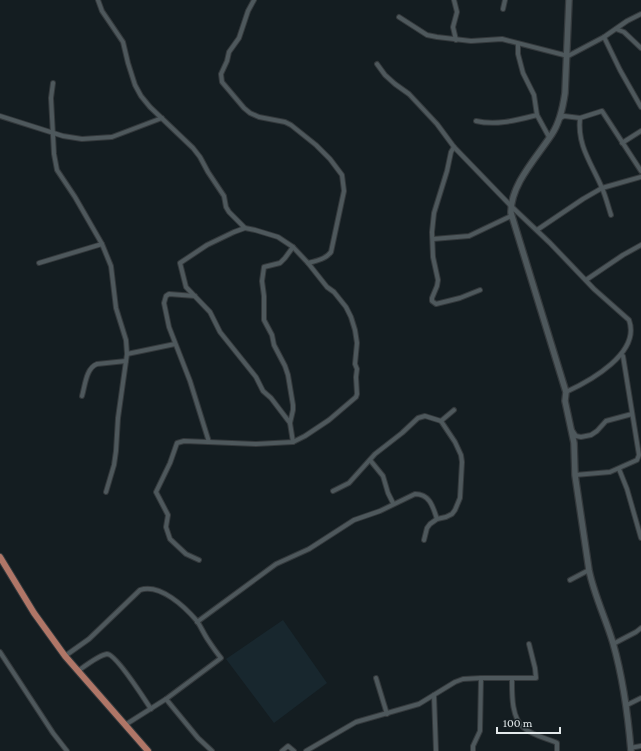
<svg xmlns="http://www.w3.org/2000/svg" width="641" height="751" viewBox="0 0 641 751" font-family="'Crimson Pro',serif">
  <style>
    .built { fill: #18272e }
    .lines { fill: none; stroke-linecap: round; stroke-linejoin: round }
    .street-casing { stroke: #34393c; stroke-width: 6 }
    .secondary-casing { stroke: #34393c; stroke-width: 8 }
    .primary-casing { stroke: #34393c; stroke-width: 8 }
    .street { stroke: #4e585c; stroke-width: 4 }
    .secondary { stroke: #4e585c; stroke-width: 5.5 }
    .primary { stroke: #b07667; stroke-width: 6 }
  </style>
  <rect width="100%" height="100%" fill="#141d21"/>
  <polygon class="built" points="283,620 327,683 274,723 226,659"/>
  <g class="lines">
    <g class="street-casing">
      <g id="street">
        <path d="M98,0L102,11L123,42L128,63L135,85L141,96L150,107L193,148L200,157L208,172L224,196L226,207L229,212L245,228L255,230L278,237L293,247L308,263C316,261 326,259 331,252L344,191L342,175L330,159L316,145L291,125L285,122L259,117L250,113L244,108L222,82L221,74L227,61L229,52L239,38L248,11L254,0"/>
        <polyline points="454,0 457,12 453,27 456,40"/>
        <polyline points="503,9 505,0"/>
        <polyline points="399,17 427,35 437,37 471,41 502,39 568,56 604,37 627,21 641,14"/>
        <polyline points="616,29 624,32 641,48"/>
        <polyline points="604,37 620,70 641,107"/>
        <polyline points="518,44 518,54 523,73 534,95 537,115 549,137"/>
        <path d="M377,64L385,75L395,84L409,94L437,124L454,147L511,206L550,243L594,289L629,320C641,353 590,381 566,392"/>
        <polyline points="53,83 51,98 54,154 57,170 75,197 102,244 111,266 116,308 126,340 127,354 118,418 116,451 114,465 106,492"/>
        <polyline points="0,116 63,136 82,139 112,137 162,118"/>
        <path d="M580,118C577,146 592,164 602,188C606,197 608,206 611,215"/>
        <polyline points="559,119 564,116 580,118 602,111 641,171"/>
        <path d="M476,121C496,126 517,120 537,115"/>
        <polyline points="622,143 641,131"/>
        <polyline points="454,147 451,152 447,171 434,213 432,232 433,257 438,280 437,286 432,298 432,301 436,304 460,298 480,290"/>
        <polyline points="245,228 234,232 207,245 180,263 186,287 210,312 220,332 256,377 263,391 271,398 290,423"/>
        <polyline points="537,230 583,199 602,188 641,177"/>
        <polyline points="433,239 469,236 511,216"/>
        <polyline points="39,263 102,244"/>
        <polyline points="586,280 623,255 641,245"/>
        <polyline points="195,296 169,294 166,296 164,303 169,327 190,381 209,442"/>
        <polyline points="127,354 175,344"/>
        <path d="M82,396C85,386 86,368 97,364L126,361"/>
        <polyline points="441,421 454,410"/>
        <polyline points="572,430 576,436 581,437 591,435 597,431 606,421 632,414"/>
        <polyline points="293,442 290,423 293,410 293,405 288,375 285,366 274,345 272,335 264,320 264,296 262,281 264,267 280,263 285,258 293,247"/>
        <polyline points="370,460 383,476 388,493 393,503"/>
        <polyline points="619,469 627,489 641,538"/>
        <polyline points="575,475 610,472 637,460 639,455 623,356"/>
        <polyline points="333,491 349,483 375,454 402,433 418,418 425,416 441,421 455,442 461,455 462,462 460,498 455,510 452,514 446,517 437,519 430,524 427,528 424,540"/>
        <polyline points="199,560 186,554 170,539 166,527 168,515 156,492 170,463 177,443 184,441 256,444 293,442 305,436 329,420 356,397 357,394 356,377 357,369 355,364 357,343 355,330 351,317 346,307 334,292 327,287 308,263"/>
        <polyline points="570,580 589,570"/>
        <path d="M197,622L276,564L309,549L354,520L380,511L415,494C430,494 433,507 437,519"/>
        <polyline points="613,644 636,632 641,628"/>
        <polyline points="0,652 53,733 67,751"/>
        <path d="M65,656L89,639L140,590C160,583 185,607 197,621C201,627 204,634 208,640C212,646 216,652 221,658L166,699L125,725"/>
        <path d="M78,671C85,666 99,655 107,654C116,654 145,700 151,709"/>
        <polyline points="376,678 387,714"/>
        <path d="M512,678C512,693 511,718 524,728C532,735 545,738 555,742L557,743V751"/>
        <polyline points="434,695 436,751"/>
        <polyline points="166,699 198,738 212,751"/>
        <polyline points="627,705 641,698"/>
        <polyline points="630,748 641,746"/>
        <polyline points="282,751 288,746 294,751"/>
        <polyline points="306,751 356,722 419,704 455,682 463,679 481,678 536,678 535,668 529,644"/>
        <polyline points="473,751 473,746 480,731 481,678"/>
      </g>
    </g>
    <g class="secondary-casing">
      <path id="secondary" d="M569,0L565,93C563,107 560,122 552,134C537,157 510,185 511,213L566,392L565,401L574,443L575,475L589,570C594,595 606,619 613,643C623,678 628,715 631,751"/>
    </g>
    <g class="primary-casing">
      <polyline id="primary" points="0,557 34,613 65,656 148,751"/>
    </g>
    <use href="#street" class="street"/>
    <use href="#secondary" class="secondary"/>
    <use href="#primary" class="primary"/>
  </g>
  <path d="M497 727v6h63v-6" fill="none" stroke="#e3e9eb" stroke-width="2"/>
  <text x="503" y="727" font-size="12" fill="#e3e9eb" stroke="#141d21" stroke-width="3" paint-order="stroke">100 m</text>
</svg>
